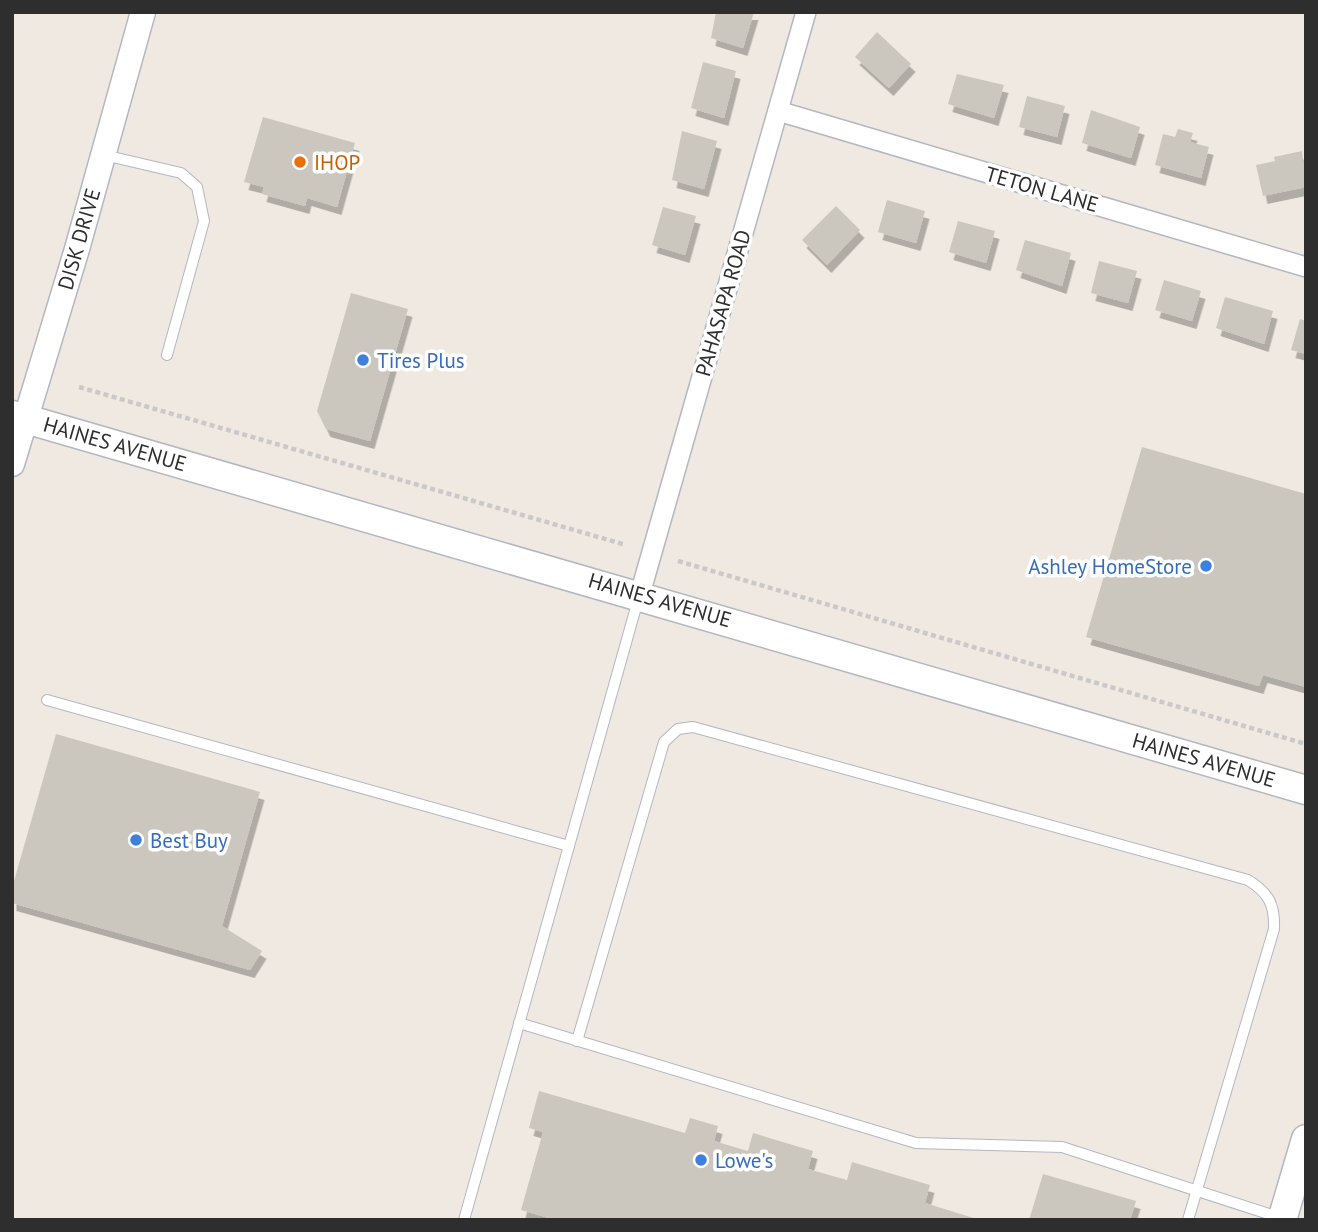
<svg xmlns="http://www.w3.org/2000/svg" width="1318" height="1232" viewBox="0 0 1318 1232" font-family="'PT Sans',sans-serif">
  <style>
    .building { fill: #cbc7bf; filter: url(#shadow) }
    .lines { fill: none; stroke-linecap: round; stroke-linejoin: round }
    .service-casing { stroke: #b4b7c1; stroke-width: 12 }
    .minor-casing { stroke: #b4b7c1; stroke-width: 22 }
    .tertiary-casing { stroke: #b4b7c1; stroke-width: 27 }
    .secondary-casing { stroke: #b4b7c1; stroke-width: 31 }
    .path { stroke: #c9c9c9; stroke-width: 4.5; stroke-dasharray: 5 3.5; stroke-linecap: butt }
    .service { stroke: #fff; stroke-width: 10 }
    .minor { stroke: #fff; stroke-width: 19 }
    .tertiary { stroke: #fff; stroke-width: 24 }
    .secondary { stroke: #fff; stroke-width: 28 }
    .food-dot { fill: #e8710a; stroke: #fff; stroke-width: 2.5 }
    .shop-dot { fill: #3f7fe0; stroke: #fff; stroke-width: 2.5 }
    .labels { text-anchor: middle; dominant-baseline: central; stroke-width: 7; stroke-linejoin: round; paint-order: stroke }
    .food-label { font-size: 21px; fill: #c56008; stroke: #fff; text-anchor: start }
    .street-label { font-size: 21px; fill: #2e2e2e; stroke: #fff }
    .shop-label { font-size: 21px; fill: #366cbe; stroke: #fff; text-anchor: start }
  </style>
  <defs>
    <filter id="shadow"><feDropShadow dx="4.5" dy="8" stdDeviation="0" flood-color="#0004"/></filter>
  </defs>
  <rect width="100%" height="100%" fill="#efe9e1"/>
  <g class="building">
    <polygon points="716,12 754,12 743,48 711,38"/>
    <polygon points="877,32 911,64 889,88 855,57"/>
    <polygon points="703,62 736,71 724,118 691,108"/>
    <polygon points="957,74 1004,85 994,118 948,104"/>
    <polygon points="1027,96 1065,106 1057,137 1019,127"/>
    <polygon points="1091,110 1140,127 1131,158 1082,143"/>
    <polygon points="263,117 355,143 337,207 307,198 305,206 262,194 264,187 244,182"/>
    <polygon points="1178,129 1193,133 1190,142 1209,147 1201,178 1155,165 1163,134 1175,137"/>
    <polygon points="682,131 717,141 704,189 672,180"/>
    <polygon points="1302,151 1306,187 1263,196 1256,165 1275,161 1274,157"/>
    <polygon points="887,200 925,211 916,243 878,232"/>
    <polygon points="836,206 860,230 827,265 802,240"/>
    <polygon points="663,207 696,216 685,255 652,245"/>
    <polygon points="958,221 995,231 986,263 949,252"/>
    <polygon points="1025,240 1071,253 1062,286 1016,270"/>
    <polygon points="1099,261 1137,271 1128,303 1091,293"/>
    <polygon points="1164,280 1201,291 1192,321 1155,310"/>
    <polygon points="351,293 408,309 370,441 326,429 317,411"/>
    <polygon points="1225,297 1273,311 1264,344 1216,328"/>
    <polygon points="1300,319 1306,321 1306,354 1291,350"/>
    <polygon points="1142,447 1306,494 1306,687 1263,675 1259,686 1086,637"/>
    <polygon points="56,734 260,792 222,926 262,951 250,970 12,903 12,888"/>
    <polygon points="539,1091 685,1133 690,1118 718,1126 714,1141 748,1151 753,1133 813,1151 808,1169 847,1180 852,1162 930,1185 925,1203 980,1220 556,1220 521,1210 543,1132 529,1128"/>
    <polygon points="1043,1174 1136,1201 1130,1220 1029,1220"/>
  </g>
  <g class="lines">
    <g class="service-casing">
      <g id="service">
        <polyline points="104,155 181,173 197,187 204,221 167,355"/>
        <polyline points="47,700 569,846"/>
        <polyline points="519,1023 916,1143 1062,1147 1281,1218"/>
        <path d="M577,1041L664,742L678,729L693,727L1248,880C1269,893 1275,905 1274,929L1188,1220"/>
        <polyline points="464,1220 638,600"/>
      </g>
    </g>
    <g class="minor-casing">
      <g id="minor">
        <polyline points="778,111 1306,267"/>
        <polyline points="640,594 806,12"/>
      </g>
    </g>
    <g class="tertiary-casing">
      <polyline id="tertiary" points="12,464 77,249 143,12"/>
    </g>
    <g class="secondary-casing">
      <g id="secondary">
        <polyline points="12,415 1306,790"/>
        <polyline points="1282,1220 1306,1139"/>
      </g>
    </g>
    <g class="path">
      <polyline points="79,387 626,545"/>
      <polyline points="678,561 1306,744"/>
    </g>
    <use href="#service" class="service"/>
    <use href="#minor" class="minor"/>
    <use href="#tertiary" class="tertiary"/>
    <use href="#secondary" class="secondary"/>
  </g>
  <circle class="food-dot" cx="300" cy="162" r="7"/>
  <g class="shop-dot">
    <circle cx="363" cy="360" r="7"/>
    <circle cx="1206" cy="566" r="7"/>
    <circle cx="136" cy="840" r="7"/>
    <circle cx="701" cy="1160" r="7"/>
  </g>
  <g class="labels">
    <g class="food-label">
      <text x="314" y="162">IHOP</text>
    </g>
    <g class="street-label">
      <text transform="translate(1042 189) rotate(16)">TETON LANE</text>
      <text transform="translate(79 239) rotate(-74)">DISK DRIVE</text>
      <text transform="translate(723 303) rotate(-74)">PAHASAPA ROAD</text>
      <text transform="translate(115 444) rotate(16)">HAINES AVENUE</text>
      <text transform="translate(660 600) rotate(16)">HAINES AVENUE</text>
      <text transform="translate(1204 760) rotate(16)">HAINES AVENUE</text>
    </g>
    <g class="shop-label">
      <text x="377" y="360">Tires Plus</text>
      <text x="1192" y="566" text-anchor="end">Ashley HomeStore</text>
      <text x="150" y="840">Best Buy</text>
      <text x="715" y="1160">Lowe's</text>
    </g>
  </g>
  <rect width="1318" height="1232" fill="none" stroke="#2e2e2e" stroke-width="28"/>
</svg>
